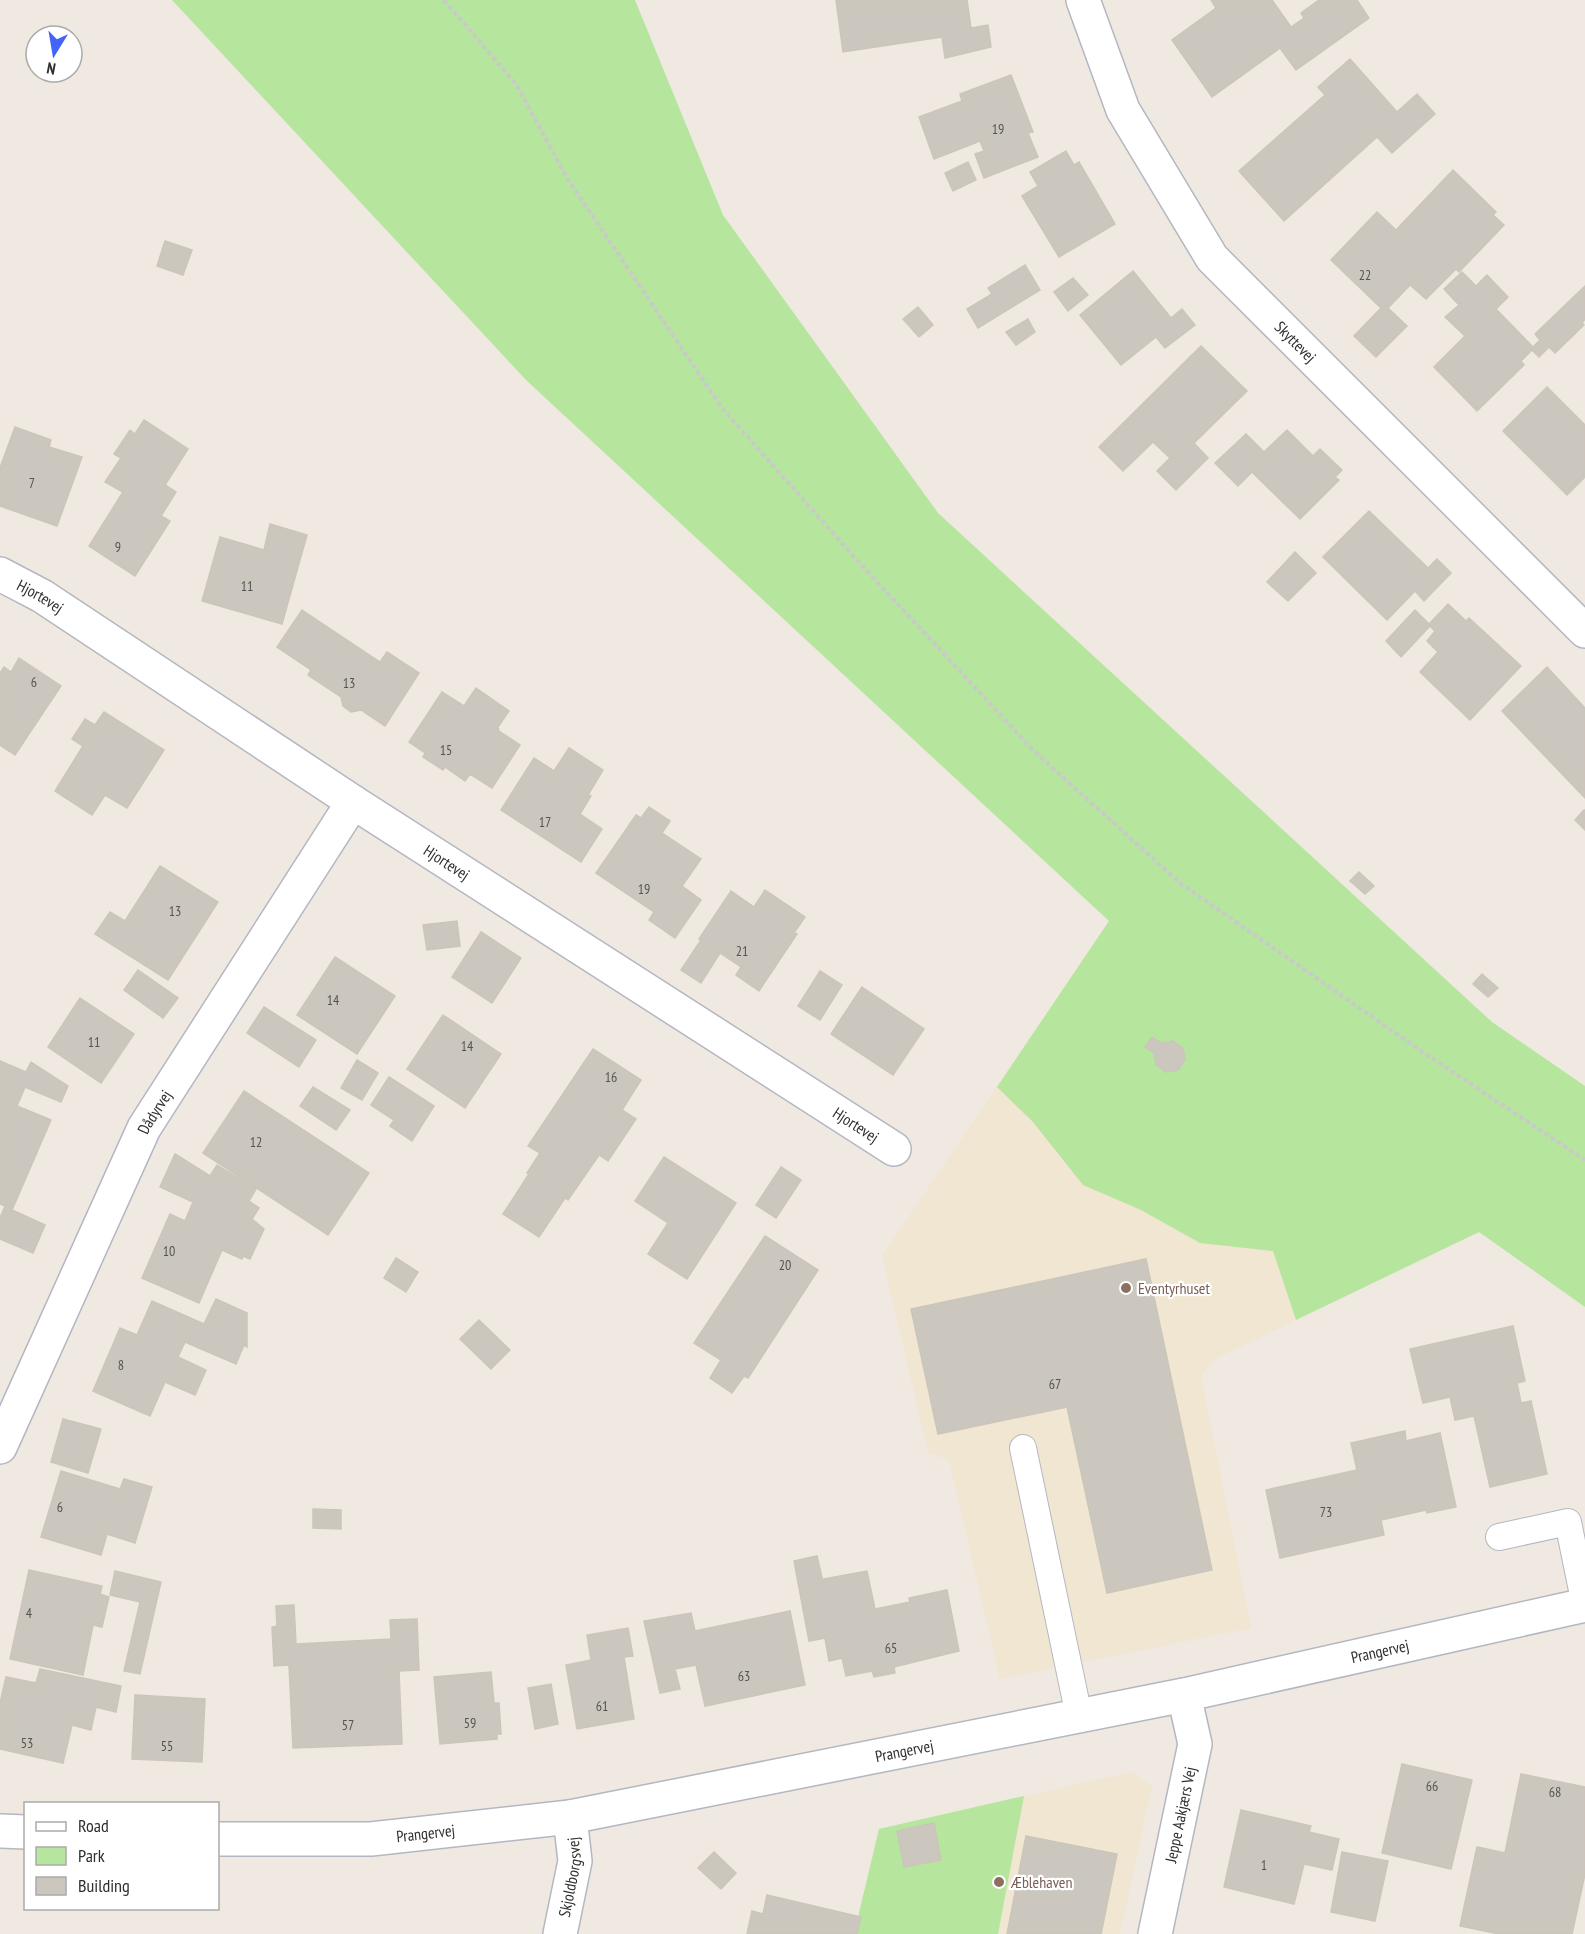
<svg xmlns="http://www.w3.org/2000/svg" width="1585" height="1934" viewBox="0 0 1585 1934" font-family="'PT Sans Narrow',sans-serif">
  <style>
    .education { fill: #f0e6d1 }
    .green { fill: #b6e59e }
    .building { fill: #cbc7bf; stroke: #cbc5ba; stroke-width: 1.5 }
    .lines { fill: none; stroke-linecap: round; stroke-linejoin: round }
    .service-casing { stroke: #b4b7c1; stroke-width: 28 }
    .minor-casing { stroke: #b4b7c1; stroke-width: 36 }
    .tertiary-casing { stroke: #b4b7c1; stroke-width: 36 }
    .path { stroke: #c9c9c9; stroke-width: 4; stroke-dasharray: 4.5 3; stroke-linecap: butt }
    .service { stroke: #fff; stroke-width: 26 }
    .minor { stroke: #fff; stroke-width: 33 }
    .tertiary { stroke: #fff; stroke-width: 33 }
    .education-dot { fill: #8d6e63; stroke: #fff; stroke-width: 2 }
    .labels { text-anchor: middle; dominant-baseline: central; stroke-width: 4.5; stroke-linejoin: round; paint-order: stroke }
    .number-label { font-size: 14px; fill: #555452 }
    .street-label { font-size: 16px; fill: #2e2e2e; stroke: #fff }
    .education-label { font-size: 16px; fill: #785e54; stroke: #fff; text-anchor: start }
  </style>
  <rect width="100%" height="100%" fill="#efe9e1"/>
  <g class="education">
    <polygon points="1109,921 1479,1232 1215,1359 1201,1376 1251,1628 1000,1679 949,1460 928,1452 882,1256"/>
    <polygon points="1131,1772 1152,1786 1120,1934 854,1934 879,1829"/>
  </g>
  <g class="green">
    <polygon points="172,0 635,0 723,215 938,513 1492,1022 1585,1086 1585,1307 1479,1232 1296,1320 1273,1251 1200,1243 1141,1210 1083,1185 1033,1122 997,1087 1109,921 526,380"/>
    <polygon points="1024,1796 998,1934 854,1934 879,1829"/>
  </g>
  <g class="building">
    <polygon points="836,0 967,0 971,28 988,25 991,47 945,58 942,37 843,52"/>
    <polygon points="1211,0 1272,0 1291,27 1304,18 1301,13 1319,0 1357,0 1369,18 1296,70 1280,48 1212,97 1172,40 1216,8"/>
    <polygon points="1350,59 1397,112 1417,94 1435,114 1392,153 1377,137 1284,221 1239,171 1325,95 1318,87"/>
    <polygon points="1011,75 1033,132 1028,133 1038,157 984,178 975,154 984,151 980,141 934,159 919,117 962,101 960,94"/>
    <polygon points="1066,151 1074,165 1079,162 1115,224 1059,257 1022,196 1038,186 1030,172"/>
    <polygon points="968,162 976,180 953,191 945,173"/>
    <polygon points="1453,170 1496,212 1493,215 1504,225 1459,272 1456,269 1426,299 1410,285 1388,308 1407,326 1376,357 1354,336 1381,308 1331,260 1377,212 1396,230"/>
    <polygon points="165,241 192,250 183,275 157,266"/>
    <polygon points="1025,265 1040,290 978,328 967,309 992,294 988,288"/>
    <polygon points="1133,271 1171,318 1182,309 1195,325 1165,348 1156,337 1121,365 1080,315"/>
    <polygon points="1462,272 1476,286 1487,275 1508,297 1496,309 1533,347 1540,340 1535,334 1585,286 1585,319 1582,323 1584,325 1555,353 1549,347 1539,357 1532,350 1521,361 1524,365 1477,411 1434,367 1465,336 1445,317 1459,305 1444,289"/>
    <polygon points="1073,278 1088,295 1068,311 1054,292"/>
    <polygon points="918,307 933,325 919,337 903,319"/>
    <polygon points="1028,319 1035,332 1016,345 1006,332"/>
    <polygon points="1201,346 1247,391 1194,443 1208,458 1176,490 1157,471 1170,458 1153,442 1123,471 1099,447"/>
    <polygon points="1547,387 1585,425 1585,477 1567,495 1503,431"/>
    <polygon points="144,420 188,449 165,485 176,492 161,516 170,521 135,576 89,546 123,492 105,482 121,458 114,454 130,430 135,434"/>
    <polygon points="15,427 51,440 49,447 82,457 57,526 0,506 0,468"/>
    <polygon points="1287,430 1313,456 1320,449 1342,470 1335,477 1339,480 1300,519 1252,472 1238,486 1215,463 1246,434 1264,452"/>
    <polygon points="1369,511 1428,568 1437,559 1451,573 1424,601 1415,591 1387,620 1323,557"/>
    <polygon points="270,524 307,535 282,624 202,601 220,537 264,550"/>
    <polygon points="1295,552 1316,573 1288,601 1267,582"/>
    <polygon points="1448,604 1466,621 1469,618 1521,666 1470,720 1420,672 1438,652 1427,641 1435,631 1430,626 1401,657 1386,641 1415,610 1429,624"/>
    <polygon points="302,610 380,662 387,652 419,673 385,726 361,710 351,712 343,706 341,697 308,675 311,670 277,647"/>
    <polygon points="19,658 61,686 15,755 0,745 0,673 4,667 11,672"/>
    <polygon points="1547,667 1585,708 1585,798 1502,711"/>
    <polygon points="476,688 509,711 498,727 499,731 520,745 492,788 470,774 465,781 445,767 443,770 423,757 425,753 409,742 442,692 464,706"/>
    <polygon points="104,712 164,750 127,808 105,795 92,815 55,791 83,746 72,739 85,719 95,725"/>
    <polygon points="569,748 603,770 588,795 591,796 580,814 602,829 581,862 501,810 534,758 554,771"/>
    <polygon points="649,807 670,821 662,833 701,859 682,886 701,900 675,938 649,920 654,912 596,873 636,815 641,818"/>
    <polygon points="1584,810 1585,810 1585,830 1575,820"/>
    <polygon points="160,866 218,902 168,980 95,934 110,912 125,921"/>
    <polygon points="1359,872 1374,886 1365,894 1350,881"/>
    <polygon points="765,890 805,917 794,933 797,934 759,991 736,975 741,967 720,953 701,983 681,970 701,940 699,939 731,891 754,907"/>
    <polygon points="457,921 460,946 427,950 423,925"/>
    <polygon points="481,932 521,958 492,1003 452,977"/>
    <polygon points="335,957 395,996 357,1054 297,1015"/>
    <polygon points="138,970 178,998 163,1018 124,990"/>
    <polygon points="820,971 842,985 820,1020 798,1006"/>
    <polygon points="1482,974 1498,988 1488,997 1473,984"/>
    <polygon points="862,987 924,1029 893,1075 831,1034"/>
    <polygon points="80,998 134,1034 101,1083 48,1047"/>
    <polygon points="264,1007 316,1040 299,1067 247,1033"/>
    <polygon points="443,1015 501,1054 465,1108 407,1069"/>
    <polygon points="1152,1037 1161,1043 1173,1041 1183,1048 1185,1060 1178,1070 1166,1072 1156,1065 1154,1053 1145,1047"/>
    <polygon points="593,1049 641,1080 622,1110 636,1119 608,1161 599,1155 568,1200 565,1198 539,1237 503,1214 529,1174 527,1173 540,1153 528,1146"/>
    <polygon points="357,1060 378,1073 362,1100 341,1088"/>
    <polygon points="0,1061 26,1072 31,1062 68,1086 61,1102 25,1087 17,1106 51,1120 12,1210 45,1225 33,1253 0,1239 0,1218 5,1206 0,1204"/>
    <polygon points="389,1077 434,1106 412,1141 390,1126 394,1120 371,1105"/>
    <polygon points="313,1087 350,1110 336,1130 300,1106"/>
    <polygon points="244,1091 369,1173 328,1235 203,1153"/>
    <polygon points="175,1154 210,1176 217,1165 256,1189 249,1201 259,1208 252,1219 264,1229 250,1259 243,1256 242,1259 222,1250 199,1303 142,1278 170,1214 185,1221 193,1202 160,1187"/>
    <polygon points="664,1157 736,1203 687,1279 648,1254 668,1223 635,1201"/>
    <polygon points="781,1167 801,1180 776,1218 756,1205"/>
    <polygon points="765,1236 818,1270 748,1378 744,1376 732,1393 710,1378 721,1360 694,1343"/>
    <polygon points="396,1258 418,1272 406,1292 384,1278"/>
    <polygon points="1146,1259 1212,1570 1107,1593 1067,1407 938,1434 911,1309"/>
    <polygon points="216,1299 247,1313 247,1347 244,1345 236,1364 185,1342 178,1357 206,1370 195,1395 165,1382 150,1416 93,1391 120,1328 137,1335 152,1301 204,1324"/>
    <polygon points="479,1320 510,1350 491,1369 460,1339"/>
    <polygon points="1513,1326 1525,1381 1517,1383 1521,1403 1531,1401 1547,1474 1490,1487 1474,1416 1455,1420 1450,1397 1423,1403 1410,1349"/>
    <polygon points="63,1419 101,1429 88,1473 51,1462"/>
    <polygon points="1405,1431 1406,1441 1440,1433 1456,1507 1427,1513 1426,1510 1381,1520 1384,1535 1280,1558 1266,1490 1357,1470 1351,1443"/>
    <polygon points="61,1471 120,1489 124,1479 152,1487 135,1543 107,1534 101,1555 41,1537"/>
    <polygon points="313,1509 341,1510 341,1529 313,1528"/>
    <polygon points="817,1556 823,1582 824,1579 867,1571 875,1609 910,1602 909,1598 947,1590 959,1651 894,1667 895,1673 874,1677 872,1671 846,1676 842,1658 829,1661 825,1638 809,1641 794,1561"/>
    <polygon points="29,1570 102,1586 100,1594 109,1597 102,1627 93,1625 83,1675 10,1659"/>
    <polygon points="115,1571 161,1582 140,1674 124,1671 140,1602 110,1595"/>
    <polygon points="294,1605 296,1644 391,1639 390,1620 417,1619 419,1670 399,1671 402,1744 293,1748 289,1665 274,1666 272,1627 277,1626 276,1606"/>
    <polygon points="790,1611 805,1685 705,1706 696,1665 675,1669 680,1689 660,1693 644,1621 691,1613 695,1631"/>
    <polygon points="628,1628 633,1656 624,1657 634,1719 577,1729 566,1665 591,1660 587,1635"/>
    <polygon points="40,1669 121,1686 116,1712 96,1707 91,1730 72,1725 63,1763 0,1749 0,1703 6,1677 36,1683"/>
    <polygon points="491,1672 494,1703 499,1703 501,1734 497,1734 497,1739 440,1744 434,1677"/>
    <polygon points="551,1684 558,1724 535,1729 528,1688"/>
    <polygon points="135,1695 205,1699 202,1762 132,1759"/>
    <polygon points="1402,1764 1472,1780 1451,1869 1382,1853"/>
    <polygon points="1521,1774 1585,1787 1585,1874 1572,1934 1499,1934 1460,1926 1477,1847 1505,1853"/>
    <polygon points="1241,1810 1311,1826 1309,1832 1339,1839 1332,1870 1304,1864 1294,1904 1224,1887"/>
    <polygon points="934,1823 941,1860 904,1867 897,1831"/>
    <polygon points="1026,1836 1117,1854 1101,1934 1007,1934"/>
    <polygon points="714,1852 736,1873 721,1889 698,1868"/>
    <polygon points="1342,1852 1388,1861 1375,1921 1331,1912"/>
    <polygon points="767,1895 861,1917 857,1934 747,1934 752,1911 763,1914"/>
  </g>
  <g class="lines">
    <g class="service-casing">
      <g id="service">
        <polyline points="1023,1448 1079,1716"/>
        <polyline points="1499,1537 1568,1522 1585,1605"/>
      </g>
    </g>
    <g class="minor-casing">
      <g id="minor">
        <path id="s1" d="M1083,0L1123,110L1212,258L1585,631"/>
        <path id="s2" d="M0,574L42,596L353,802L894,1149"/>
        <path id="s3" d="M0,1447L144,1128L353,802"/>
        <path id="s4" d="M560,1934L575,1861L570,1817"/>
        <path id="s5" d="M1155,1934L1195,1744L1184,1695"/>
      </g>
    </g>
    <g class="tertiary-casing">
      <g id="tertiary">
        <polyline points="0,1831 26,1832"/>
        <path id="s6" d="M218,1839H371L570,1817L1184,1695L1585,1605"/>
      </g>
    </g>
    <polyline class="path" points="444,0 516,84 567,178 722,408 855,558 1034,751 1180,883 1414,1046 1585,1160"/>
    <use href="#service" class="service"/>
    <use href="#minor" class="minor"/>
    <use href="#tertiary" class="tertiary"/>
  </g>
  <g class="education-dot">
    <circle cx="1126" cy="1288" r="6"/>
    <circle cx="999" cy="1882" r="6"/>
  </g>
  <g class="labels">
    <g class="number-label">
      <text x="998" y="129">19</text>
      <text x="1365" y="275">22</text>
      <text x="32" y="483">7</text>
      <text x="118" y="547">9</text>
      <text x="247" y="586">11</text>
      <text x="34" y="682">6</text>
      <text x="349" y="683">13</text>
      <text x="446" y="750">15</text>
      <text x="545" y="822">17</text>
      <text x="644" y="889">19</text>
      <text x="175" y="911">13</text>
      <text x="742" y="951">21</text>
      <text x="333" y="1000">14</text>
      <text x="94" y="1042">11</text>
      <text x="467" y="1046">14</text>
      <text x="611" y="1077">16</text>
      <text x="256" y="1142">12</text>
      <text x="169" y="1251">10</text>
      <text x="785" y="1265">20</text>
      <text x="121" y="1365">8</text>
      <text x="1055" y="1384">67</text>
      <text x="60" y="1507">6</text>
      <text x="1326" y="1512">73</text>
      <text x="29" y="1613">4</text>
      <text x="891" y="1648">65</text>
      <text x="744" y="1676">63</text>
      <text x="602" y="1706">61</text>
      <text x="470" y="1723">59</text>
      <text x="348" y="1725">57</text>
      <text x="27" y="1743">53</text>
      <text x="167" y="1746">55</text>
      <text x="1432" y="1786">66</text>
      <text x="1555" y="1792">68</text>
      <text x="1264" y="1865">1</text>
    </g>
    <g class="street-label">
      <text stroke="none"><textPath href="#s1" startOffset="408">Skyttevej</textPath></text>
      <text stroke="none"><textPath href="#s2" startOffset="46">Hjortevej</textPath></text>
      <text stroke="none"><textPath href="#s2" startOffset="532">Hjortevej</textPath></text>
      <text stroke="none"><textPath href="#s3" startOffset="369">Dådyrvej</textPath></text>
      <text stroke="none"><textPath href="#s2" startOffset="1018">Hjortevej</textPath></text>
      <text stroke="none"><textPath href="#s6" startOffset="1180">Prangervej</textPath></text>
      <text stroke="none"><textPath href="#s6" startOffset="694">Prangervej</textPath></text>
      <text stroke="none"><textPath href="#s5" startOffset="122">Jeppe Aakjærs Vej</textPath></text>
      <text stroke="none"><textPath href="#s6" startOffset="208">Prangervej</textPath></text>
      <text stroke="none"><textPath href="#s4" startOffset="58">Skjoldborgsvej</textPath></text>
    </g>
    <g class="education-label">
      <text x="1138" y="1288">Eventyrhuset</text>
      <text x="1011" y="1882">Æblehaven</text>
    </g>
  </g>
  <rect x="24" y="1802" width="195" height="108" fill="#ffffff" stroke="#ababab" stroke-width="1.5"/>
  <rect x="36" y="1822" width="30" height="9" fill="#ffffff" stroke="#ababab" stroke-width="1.5"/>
  <text x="78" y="1832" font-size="18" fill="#2e2e2e">Road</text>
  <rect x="36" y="1847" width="30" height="18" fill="#b6e59e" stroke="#ababab" stroke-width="1.5"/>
  <text x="78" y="1862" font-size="18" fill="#2e2e2e">Park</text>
  <rect x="36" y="1877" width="30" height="18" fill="#cbc7bf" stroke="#ababab" stroke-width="1.5"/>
  <text x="78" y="1892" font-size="18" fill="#2e2e2e">Building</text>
  <g transform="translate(54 54) rotate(191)"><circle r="28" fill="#ffffff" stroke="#ababab" stroke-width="1.5"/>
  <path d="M0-4.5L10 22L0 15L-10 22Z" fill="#4264fb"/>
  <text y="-9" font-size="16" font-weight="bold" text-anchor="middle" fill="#2e2e2e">N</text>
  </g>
</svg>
